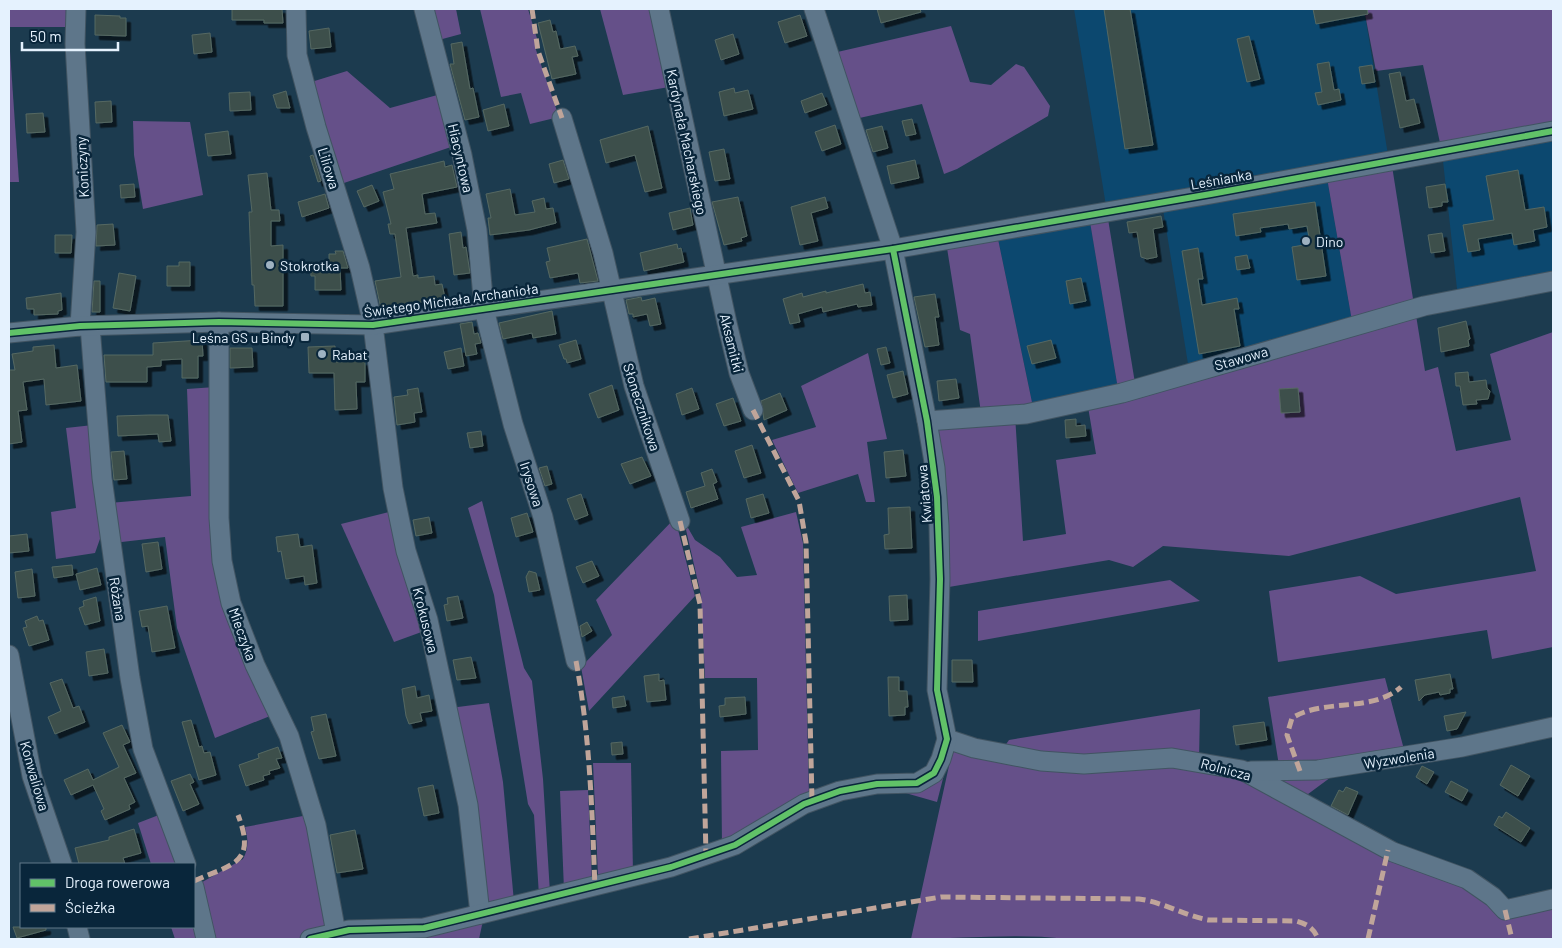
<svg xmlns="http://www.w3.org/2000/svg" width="1562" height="948" viewBox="0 0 1562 948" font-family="Barlow,sans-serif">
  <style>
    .built { fill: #0c486f }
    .green { fill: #655089 }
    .building { fill: #3e504b; stroke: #556862; filter: url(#shadow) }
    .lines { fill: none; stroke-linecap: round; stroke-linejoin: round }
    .minor-casing { stroke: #415462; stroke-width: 21 }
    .minor { stroke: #5e768a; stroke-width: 19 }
    .quiet { stroke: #c0a59a; stroke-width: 5; stroke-dasharray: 10 5; stroke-linecap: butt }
    .cycleway-casing { stroke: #09263b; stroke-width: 9 }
    .cycleway { stroke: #61c268; stroke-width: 6 }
    .poi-dot { fill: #9fb2c1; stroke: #09263b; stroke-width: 2 }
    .labels { text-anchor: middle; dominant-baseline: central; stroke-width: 5; stroke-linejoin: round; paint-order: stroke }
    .street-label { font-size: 14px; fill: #e5f2fe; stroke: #09263b }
    .poi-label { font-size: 14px; fill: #e5f2fe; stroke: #09263b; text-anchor: start }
  </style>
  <defs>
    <filter id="shadow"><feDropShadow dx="4.5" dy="4.5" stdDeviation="0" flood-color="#0009"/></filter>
  </defs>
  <rect width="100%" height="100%" fill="#1c3b4f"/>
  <g class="built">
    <polygon points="1074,9 1364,9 1389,161 1327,178 1352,321 1189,370 1162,203 1107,212"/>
    <polygon points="1553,131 1553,282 1458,298 1442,152"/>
    <polygon points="1090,222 1118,389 1033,407 998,239"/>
  </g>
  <g class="green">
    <polygon points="9,9 73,9 72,27 9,27"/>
    <polygon points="427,9 456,9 461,34 435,41"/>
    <polygon points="480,9 528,9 539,45 535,47 559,117 530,124 521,93 501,97"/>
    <polygon points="600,9 652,9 669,87 623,95"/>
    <polygon points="1364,9 1553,9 1553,131 1442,152 1423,65 1376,71"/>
    <polygon points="951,26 970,82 991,85 1016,64 1024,67 1050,106 1048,116 957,169 944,174 922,104 855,119 833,53"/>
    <polygon points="9,37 19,182 9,182"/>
    <polygon points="347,71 390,108 441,94 454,146 338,185 308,83"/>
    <polygon points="133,121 190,122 203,195 143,209 134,155"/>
    <polygon points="1392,166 1414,305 1352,321 1327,178"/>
    <polygon points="1108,219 1135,383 1118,389 1090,222"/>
    <polygon points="998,239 1033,407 981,413 970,334 960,330 947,248"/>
    <polygon points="1415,309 1425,371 1438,367 1456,451 1511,440 1490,354 1553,332 1553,647 1492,659 1487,630 1278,662 1269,591 1360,576 1396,594 1536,571 1520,497 1289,556 1163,546 1133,567 1109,560 943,588 927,421 1015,415 1023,541 1066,534 1056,460 1096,454 1087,401"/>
    <polygon points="868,353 887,439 867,442 875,502 866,502 858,474 798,493 772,440 816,427 801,386"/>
    <polygon points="215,387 215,534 275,714 215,738 177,628 165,537 113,543 109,503 191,496 187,389"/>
    <polygon points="93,425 101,536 95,553 56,559 51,512 76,508 66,428"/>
    <polygon points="482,501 524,668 532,681 543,779 550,893 539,896 534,815 528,804 494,595 468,508"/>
    <polygon points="393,511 427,630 394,642 341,524"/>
    <polygon points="796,512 803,543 809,796 722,845 721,751 758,750 757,678 705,678 701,595 684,521 695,540 720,557 737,577 757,575 741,527"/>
    <polygon points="675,518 695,596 589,711 581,667 612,635 596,600"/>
    <polygon points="1170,580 1200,601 978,641 978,611"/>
    <path d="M1385,678L1406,757L1346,766L1300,800L1504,910L1553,899V939H1067C1015,933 963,939 911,939L952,752L947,739L1000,753L1009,740L1200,709L1199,761L1280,772L1268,697Z"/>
    <polygon points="489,703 503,782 514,902 486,904 450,708"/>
    <polygon points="948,759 937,802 881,786 918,787"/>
    <polygon points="593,763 631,763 633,874 598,876"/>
    <polygon points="588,790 592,882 564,890 560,791"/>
    <polygon points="164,813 183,864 151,864 138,823"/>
    <path d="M308,815L331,931L295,939H210L197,885L243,859C249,848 248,839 245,827Z"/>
    <polygon points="484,916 479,939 323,939"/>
    <polygon points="171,927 194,927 204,939 175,939"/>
  </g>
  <g class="building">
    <polygon points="232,9 282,9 283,23 264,23 264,20 232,20"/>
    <polygon points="877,9 920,9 921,12 881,23"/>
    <polygon points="1104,9 1130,9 1153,145 1125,149"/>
    <polygon points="1313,9 1367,9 1368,14 1316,24"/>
    <polygon points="95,15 120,16 120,18 126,18 126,36 95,35"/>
    <polygon points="800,15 807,36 785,43 778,22"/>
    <polygon points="550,20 553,32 556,31 560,49 575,46 578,56 572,57 576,74 552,79 538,23"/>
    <polygon points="329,28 331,47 311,49 309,31"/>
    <polygon points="210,33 212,52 194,54 192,35"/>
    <polygon points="733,34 739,54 721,60 715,40"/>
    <polygon points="1249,36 1260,79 1247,82 1237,39"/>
    <polygon points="462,42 470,89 473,88 479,117 465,120 450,64 454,64 451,44"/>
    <polygon points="1329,62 1334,90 1339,89 1341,100 1318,105 1315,93 1322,92 1317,64"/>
    <polygon points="1372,65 1375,82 1362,84 1359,67"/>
    <polygon points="1400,72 1406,101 1414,99 1420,123 1400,128 1389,74"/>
    <polygon points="734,88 735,93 748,90 753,109 724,116 719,92"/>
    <polygon points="286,91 290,108 277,108 273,95"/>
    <polygon points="250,92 251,110 230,111 229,93"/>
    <polygon points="822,93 827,105 805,113 801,101"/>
    <polygon points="111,101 112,122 96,123 95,102"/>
    <polygon points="504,104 509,126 488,131 483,110"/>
    <polygon points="43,113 45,132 27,133 26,114"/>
    <polygon points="912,119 916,134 906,136 902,121"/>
    <polygon points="835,125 841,144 822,151 815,132"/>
    <polygon points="648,126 662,188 645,192 635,155 606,163 600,140"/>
    <polygon points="882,126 888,148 873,152 866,130"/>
    <polygon points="228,131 231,154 208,156 205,134"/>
    <polygon points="724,149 730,179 715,181 709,152"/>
    <polygon points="313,155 321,181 318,182 310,156"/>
    <polygon points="563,160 569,179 554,183 549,164"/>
    <polygon points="915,160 919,178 891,184 887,166"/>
    <polygon points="444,161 445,167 452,165 457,187 422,194 425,214 435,213 437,223 406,228 413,276 418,275 418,278 434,276 435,285 442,284 445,298 381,309 375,281 401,277 395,234 390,234 388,224 391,224 383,192 394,189 390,174"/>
    <polygon points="1518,170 1525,210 1544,207 1547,227 1533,230 1535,241 1514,245 1512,233 1478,239 1480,250 1468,252 1463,225 1494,220 1486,176"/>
    <polygon points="267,173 271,210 279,210 280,221 271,221 271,246 283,245 283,306 255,306 254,285 252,285 249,212 252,212 248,175"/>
    <polygon points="134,184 135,197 121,198 120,185"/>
    <polygon points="1445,184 1448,202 1442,202 1442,206 1429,208 1426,187"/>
    <polygon points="372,185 379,201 364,207 357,191"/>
    <polygon points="510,189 515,215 535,212 532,201 544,198 546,209 553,208 556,223 529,230 490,235 488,218 491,218 486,194"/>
    <polygon points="325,194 329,208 302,217 298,202"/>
    <polygon points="738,197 747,236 741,238 742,241 724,245 712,202"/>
    <polygon points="825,197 828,208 811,213 818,241 800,245 791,207"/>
    <polygon points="1315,202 1326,276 1297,280 1292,247 1310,244 1307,226 1289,229 1288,224 1260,228 1261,232 1236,236 1233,214"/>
    <polygon points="690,208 693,225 673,230 669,213"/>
    <polygon points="1161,216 1163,227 1153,229 1157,257 1147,259 1141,257 1137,232 1129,233 1127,222"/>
    <polygon points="113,224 115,245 96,246 97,225"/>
    <polygon points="461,232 463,248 466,247 470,273 454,275 449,234"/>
    <polygon points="1442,233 1445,251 1431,253 1428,235"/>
    <polygon points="55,235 72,235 71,253 55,253"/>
    <polygon points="587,239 598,281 580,283 578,273 550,278 546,262 550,261 547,248"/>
    <polygon points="677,244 678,249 681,248 684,262 644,271 640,253"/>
    <polygon points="1198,248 1203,279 1198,279 1202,305 1237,298 1239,309 1234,309 1240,346 1199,354 1182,251"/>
    <polygon points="335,251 343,251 348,268 340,268 341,290 315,290 315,276 311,276 310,263 329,262 329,254 336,254"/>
    <polygon points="1247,255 1250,268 1237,270 1235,257"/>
    <polygon points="179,262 190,262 190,286 167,286 167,266 179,266"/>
    <polygon points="119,273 136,276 130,311 113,308"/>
    <polygon points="1081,278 1086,301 1070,304 1066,281"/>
    <polygon points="94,281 100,281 100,312 92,312"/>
    <polygon points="863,284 865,293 870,292 872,305 858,307 857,304 823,312 822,307 798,314 800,322 790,324 783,299 802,293 803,297 826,291 826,293"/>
    <polygon points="61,293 62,310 58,311 58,314 34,315 34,309 27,309 26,298"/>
    <polygon points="935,294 939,317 935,317 939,345 925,347 914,297"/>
    <polygon points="641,297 642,301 655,298 661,324 650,326 647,314 633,317 633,314 629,314 626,300"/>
    <polygon points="552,311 556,334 533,338 532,333 503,339 499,323"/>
    <polygon points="1466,321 1470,339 1468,340 1469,346 1441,352 1438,328"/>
    <polygon points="472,322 474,334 478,333 481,343 475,344 477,354 466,356 460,324"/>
    <polygon points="202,340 203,356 198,356 198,378 182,378 182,359 161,360 161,366 147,367 147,382 106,382 104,355 153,355 153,343"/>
    <polygon points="576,340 581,359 567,363 566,359 564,359 559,345"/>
    <polygon points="1051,340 1056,358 1032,364 1027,346"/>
    <polygon points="54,345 56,368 77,365 81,401 46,405 44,379 23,382 27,410 18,411 22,442 9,444 9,370 15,370 12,354 33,351 33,347"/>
    <polygon points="335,346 336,362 365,361 365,382 356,382 357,409 335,410 334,373 309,373 308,347"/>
    <polygon points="886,347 890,363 881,365 877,349"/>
    <polygon points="230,348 252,348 253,367 230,368"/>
    <polygon points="461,348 464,366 448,369 444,352"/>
    <polygon points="903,371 908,394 893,398 887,375"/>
    <polygon points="1468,372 1469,382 1486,380 1487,388 1490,391 1488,399 1476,400 1477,404 1463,405 1460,386 1456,386 1455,373"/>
    <polygon points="956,379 959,398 939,401 937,381"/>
    <polygon points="612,385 619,410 598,418 589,394"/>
    <polygon points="418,388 422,412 414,413 415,422 397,425 394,397 408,395 407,390"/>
    <polygon points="692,388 699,409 682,415 676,394"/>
    <polygon points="1298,388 1300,412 1281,413 1279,389"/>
    <polygon points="780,393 787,410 764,420 761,401"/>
    <polygon points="733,398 741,421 724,426 716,404"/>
    <polygon points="149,415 168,415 171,441 159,442 158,434 118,436 117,416"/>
    <polygon points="1076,419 1076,426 1085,425 1086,436 1066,438 1065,420"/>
    <polygon points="481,431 483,446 470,448 467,433"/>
    <polygon points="752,445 761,473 744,478 735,451"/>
    <polygon points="903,450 906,476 886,478 884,452"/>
    <polygon points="124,451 127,479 114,480 111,452"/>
    <polygon points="642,457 651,476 630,484 621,464"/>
    <polygon points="547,466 552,484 545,486 539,468"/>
    <polygon points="712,469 717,482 713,484 718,499 691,508 686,492 705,486 701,473"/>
    <polygon points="581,494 588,515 575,520 567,499"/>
    <polygon points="763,494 769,513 751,518 746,499"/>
    <polygon points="910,507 912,548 885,549 884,535 889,534 888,508"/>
    <polygon points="527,513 533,532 516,537 511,518"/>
    <polygon points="429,517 432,533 416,536 413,520"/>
    <polygon points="27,534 29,551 9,553 9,536"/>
    <polygon points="298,534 300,547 312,545 317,583 305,585 304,576 286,579 281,551 278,552 276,537"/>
    <polygon points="158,542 162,569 146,572 142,544"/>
    <polygon points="592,561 599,576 583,583 576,567"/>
    <polygon points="72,565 73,575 54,578 52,567"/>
    <polygon points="97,568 101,585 80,590 76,574"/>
    <polygon points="32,569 35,596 18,598 15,572"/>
    <polygon points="529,571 536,573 540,590 529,592 526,577"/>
    <polygon points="907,595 908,620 890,621 889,596"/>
    <polygon points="458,596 463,618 447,621 444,605 448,604 447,598"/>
    <polygon points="96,597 100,621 85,625 79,608 84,606 83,601"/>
    <polygon points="167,606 175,648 152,652 148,626 142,627 139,611"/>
    <polygon points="37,616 39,621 43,620 49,640 29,646 23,628 27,627 25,621"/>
    <polygon points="587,622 592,631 582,637 580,626"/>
    <polygon points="104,649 108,673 89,676 86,652"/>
    <polygon points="471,657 476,678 457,680 453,660"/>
    <polygon points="952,660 972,660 973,682 952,682"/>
    <polygon points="659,674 659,681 664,680 666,700 647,702 644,676"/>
    <polygon points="1450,674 1453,689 1450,689 1450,693 1440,695 1439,692 1425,695 1419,701 1415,680"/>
    <polygon points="888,677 899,677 899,691 907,691 908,707 905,707 905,715 889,716"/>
    <polygon points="62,679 73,708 79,706 85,722 55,734 48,717 61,711 50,683"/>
    <polygon points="415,686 417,698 429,695 432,711 420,713 422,721 409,724 406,716 402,689"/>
    <polygon points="624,696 626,706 613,708 612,698"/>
    <polygon points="745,697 746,714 720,717 719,706 725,705 725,698"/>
    <polygon points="1466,712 1457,729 1447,731 1444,716"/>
    <polygon points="326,714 336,756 319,759 311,732 314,731 311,717"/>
    <polygon points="191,720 199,747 202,746 204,753 210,752 216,775 199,780 182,722"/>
    <polygon points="1264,722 1267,740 1236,745 1233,726"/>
    <polygon points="122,725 130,742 123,745 136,773 124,778 135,802 129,805 130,809 105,820 101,811 104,809 93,785 71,795 64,780 88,769 93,780 119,767 103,733"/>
    <polygon points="622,742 623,754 612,755 611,743"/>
    <polygon points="278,747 282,758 276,759 280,768 269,771 270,774 263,776 264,780 246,786 239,765 259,758 258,754"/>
    <polygon points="1511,765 1530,776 1518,796 1500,785"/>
    <polygon points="1422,766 1434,772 1427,784 1416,777"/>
    <polygon points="190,774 194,782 190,784 199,804 183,811 171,781"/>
    <polygon points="1451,781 1468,790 1462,801 1445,792"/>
    <polygon points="433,785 439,813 424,816 418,788"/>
    <polygon points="1346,787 1358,792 1348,815 1331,806 1339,790 1343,792"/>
    <polygon points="1506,812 1530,828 1521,842 1494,825 1499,816 1502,818"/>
    <polygon points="134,829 141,853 123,858 125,864 79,864 75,848 109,840 109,837"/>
    <polygon points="355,830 363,869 337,873 330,835"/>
    <polygon points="13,927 46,927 46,930 17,938"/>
  </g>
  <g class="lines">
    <g class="minor-casing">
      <g id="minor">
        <polyline points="76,9 75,44 86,232 80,326"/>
        <polyline points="296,9 297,55 316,127 360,268 373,325 393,488 406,551 428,620 468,805 480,914"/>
        <polyline points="424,9 462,155 477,230 484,309 513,424 543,517 576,661"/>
        <polyline points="659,9 727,323 739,373 753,410"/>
        <polyline points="562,118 603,253 634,386 680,521"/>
        <polyline points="219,322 219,518 222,561 231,603 255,665 289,736 316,825 336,933"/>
        <polyline points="90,326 102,478 130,678 143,749 186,864"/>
        <polyline points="9,333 80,326 219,322 373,325 893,249 1211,194 1553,131"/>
        <polyline points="927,421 1026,414 1122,393 1424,306 1553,281"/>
        <polyline points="9,655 32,776 62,864"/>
        <polyline points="947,739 974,748 1041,761 1084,764 1172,758 1242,770 1393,852 1467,879 1493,897 1505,910 1553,899"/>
        <polyline points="1251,771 1318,770 1462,747 1553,727"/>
        <polyline points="194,887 206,939"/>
        <polyline points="77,927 80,939"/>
        <polyline points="310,939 349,930 424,928 671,867 735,845 804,804 840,791 877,784 917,783 934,773 941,759 947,739 937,690 940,579 939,526 935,468 927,421 893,249 814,9"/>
      </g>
    </g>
    <use href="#minor" class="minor"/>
    <g class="quiet">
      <polyline points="532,9 538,51 562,118"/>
      <polyline points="753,410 799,501 806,542 812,801"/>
      <polyline points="680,521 700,604 706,855"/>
      <path d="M576,661C590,736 592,811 595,888"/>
      <path d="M1300,771L1287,735L1292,718C1324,698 1372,713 1401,687"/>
      <path d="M194,881C232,864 257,864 238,815"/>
      <polyline points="1505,910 1512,939"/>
      <path d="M689,939L941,897L1139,899C1163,902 1185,916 1209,920L1296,921C1307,924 1314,928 1318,939"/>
      <polyline points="1368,939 1388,850"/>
    </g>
    <g class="cycleway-casing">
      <g id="cycleway">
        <polyline points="9,333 80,326 219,322 373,325 893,249 1211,194 1553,131"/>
        <polyline points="310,939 349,930 424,928 671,867 735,845 804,804 840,791 877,784 917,783 934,773 941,759 947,739 937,690 940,579 937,497 927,421 893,249"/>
      </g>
    </g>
    <use href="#cycleway" class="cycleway"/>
  </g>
  <g class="poi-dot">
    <circle cx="1306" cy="241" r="5"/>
    <circle cx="270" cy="265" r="5"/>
    <rect x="300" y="332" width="10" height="10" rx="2.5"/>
    <circle cx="322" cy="354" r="5"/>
  </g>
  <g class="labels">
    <g class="street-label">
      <text transform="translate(687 142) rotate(78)">Kardynała Macharskiego</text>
      <text transform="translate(461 158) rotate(77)">Hiacyntowa</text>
      <text transform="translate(82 167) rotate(-93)">Koniczyny</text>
      <text transform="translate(329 168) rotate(73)">Liliowa</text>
      <text transform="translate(1221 179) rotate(-10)">Leśnianka</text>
      <text transform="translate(451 300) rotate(-8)">Świętego Michała Archanioła</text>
      <text transform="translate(732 343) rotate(76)">Aksamitki</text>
      <text transform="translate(1241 358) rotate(-16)">Stawowa</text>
      <text transform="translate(642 407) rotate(72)">Słonecznikowa</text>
      <text transform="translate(532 484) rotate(72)">Irysowa</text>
      <text transform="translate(924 494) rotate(-95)">Kwiatowa</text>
      <text transform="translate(118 599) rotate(81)">Różana</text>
      <text transform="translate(426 620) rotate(76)">Krokusowa</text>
      <text transform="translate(243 634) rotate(70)">Mieczyka</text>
      <text transform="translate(1399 758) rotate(-9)">Wyzwolenia</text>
      <text transform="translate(1226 769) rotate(15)">Rolnicza</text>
      <text transform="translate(35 776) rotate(74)">Konwaliowa</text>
    </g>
    <g class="poi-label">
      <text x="1316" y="241">Dino</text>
      <text x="280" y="265">Stokrotka</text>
      <text x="295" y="337" text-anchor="end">Leśna GS u Bindy</text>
      <text x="332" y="354">Rabat</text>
    </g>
  </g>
  <rect width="1562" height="948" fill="none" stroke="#e5f2fe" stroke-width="20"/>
  <rect x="20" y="863" width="175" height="65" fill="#09263b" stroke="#617889"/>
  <rect x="30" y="879" width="25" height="8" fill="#61c268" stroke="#617889"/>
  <text x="65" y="888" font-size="15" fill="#e5f2fe">Droga rowerowa</text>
  <rect x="30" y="904" width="25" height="8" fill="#c0a59a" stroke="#617889"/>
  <text x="65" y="913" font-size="15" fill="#e5f2fe">Ścieżka</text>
  <path d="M22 42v8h96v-8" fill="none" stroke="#e5f2fe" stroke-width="2.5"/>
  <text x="30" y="42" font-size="15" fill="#e5f2fe" stroke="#09263b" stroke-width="4" paint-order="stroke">50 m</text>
</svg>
